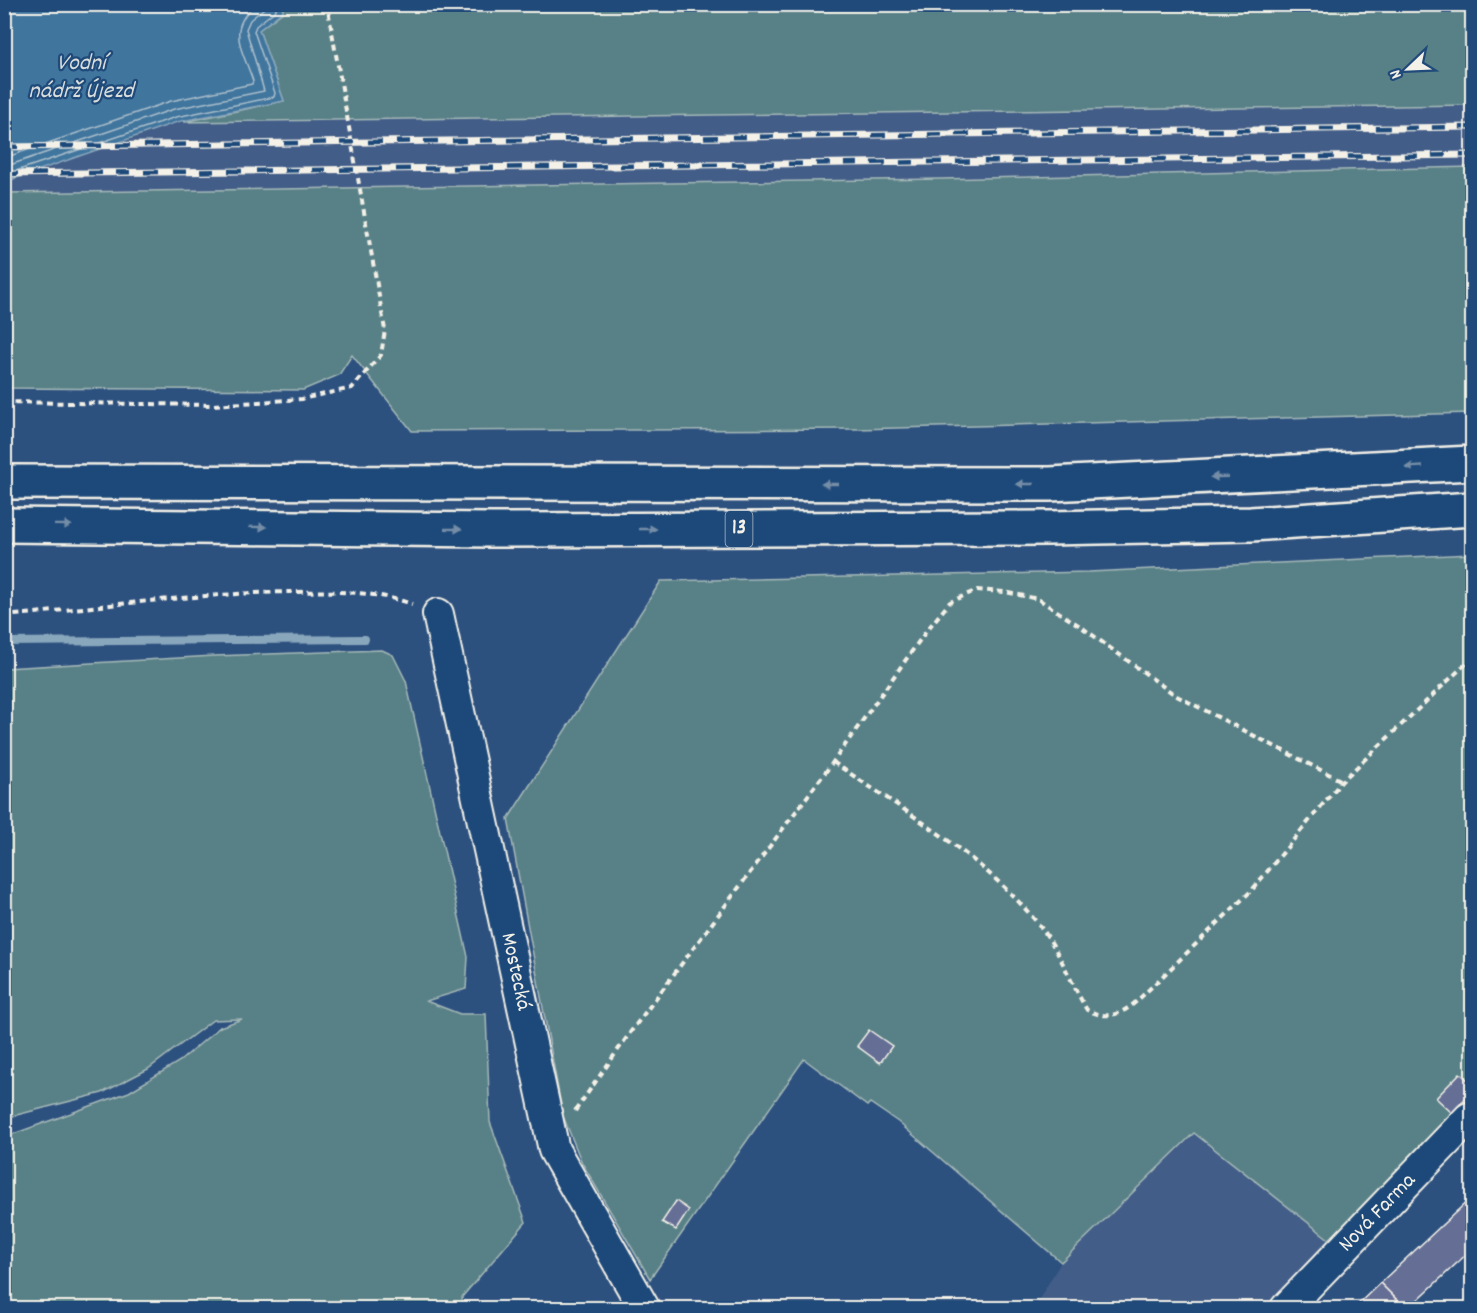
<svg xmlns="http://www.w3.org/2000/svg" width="1477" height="1313" viewBox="0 0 1477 1313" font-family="Dekko,sans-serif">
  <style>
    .built { fill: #425d88 }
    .green { fill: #598187; stroke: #a6b9b8; stroke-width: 1.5 }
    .water { fill: #41759e; stroke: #89a7bc; stroke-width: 1.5 }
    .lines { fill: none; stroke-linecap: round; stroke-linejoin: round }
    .shore { stroke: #acbfca; stroke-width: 1.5 }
    .stream { stroke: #89a7bc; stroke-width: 8 }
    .building { fill: #656e95; stroke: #f4f1e8; stroke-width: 1.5 }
    .minor-casing { stroke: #f4f1e8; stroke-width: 34 }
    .highway-casing { stroke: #f4f1e8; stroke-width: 38 }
    .path { stroke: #f4f1e8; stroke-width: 4; stroke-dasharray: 6 4.5; stroke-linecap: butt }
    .minor { stroke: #1f4a7a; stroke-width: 30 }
    .highway { stroke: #1f4a7a; stroke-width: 33 }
    .rail-casing { stroke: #f4f1e8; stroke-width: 7 }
    .rail { stroke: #1f4a7a; stroke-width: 4.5; stroke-dasharray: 14; stroke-linecap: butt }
    .oneway { fill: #748da6 }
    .labels { text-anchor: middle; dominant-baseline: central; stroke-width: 4.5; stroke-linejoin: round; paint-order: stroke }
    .shield { fill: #1f4a7a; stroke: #b4bfc7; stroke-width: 1.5 }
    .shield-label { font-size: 21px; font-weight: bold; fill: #f4f1e8 }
    .street-label { font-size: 22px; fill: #f4f1e8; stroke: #1f4a7a }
    .water-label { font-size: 24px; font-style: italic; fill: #d9dedd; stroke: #1f4a7a }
  </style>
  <rect width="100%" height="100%" fill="#2d517f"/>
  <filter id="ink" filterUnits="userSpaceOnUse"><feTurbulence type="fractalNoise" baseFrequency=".0167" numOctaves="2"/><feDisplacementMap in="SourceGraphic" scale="12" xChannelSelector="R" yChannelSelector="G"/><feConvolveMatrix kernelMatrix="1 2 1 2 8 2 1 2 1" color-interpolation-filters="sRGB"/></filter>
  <g filter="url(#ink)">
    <g class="built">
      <polygon points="1472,105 1472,167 941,179 5,193 4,125"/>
      <polygon points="1195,1133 1334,1243 1275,1308 1034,1308 1061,1262"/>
    </g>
    <g class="green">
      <polygon points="282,5 1472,5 1472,105 184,122 284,101 259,30 283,12"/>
      <polygon points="1472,167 1472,413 857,429 412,431 352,355 339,375 303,390 5,388 5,193 941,179"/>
      <polygon points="1472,554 1472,1094 1334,1243 1194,1133 1061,1262 898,1122 870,1103 867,1106 804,1059 650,1279 582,1163 563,1116 508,819 661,581 1089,572"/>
      <polygon points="382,650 393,655 406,681 468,957 466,989 426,1001 460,1014 486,1014 490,1122 526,1222 462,1297 463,1308 5,1308 5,1137 129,1092 180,1061 220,1027 242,1019 213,1020 148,1069 102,1093 5,1118 5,668 214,656"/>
    </g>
    <polygon class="water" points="4,5 282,5 283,11 259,30 284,101 177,122 5,182"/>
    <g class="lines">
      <g class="shore">
        <path d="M4,158L171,101L252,84L253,81C243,50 225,29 256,4"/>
        <polyline points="4,167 174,109 264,91 246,29 250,20 269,4"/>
        <polyline points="4,175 176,117 274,97 275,93 254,31 256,26 276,10 276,4"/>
      </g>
      <polyline class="stream" points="4,642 365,639"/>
    </g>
    <g class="building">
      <polygon points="869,1030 892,1046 880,1063 857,1046"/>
      <polygon points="1460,1073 1472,1084 1472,1091 1452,1113 1436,1098"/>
      <polygon points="1472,1197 1472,1249 1409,1308 1405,1308 1380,1283"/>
      <polygon points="676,1201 689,1210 676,1230 662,1222"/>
      <polygon points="1380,1283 1405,1308 1354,1308"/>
    </g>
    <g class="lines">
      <g class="minor-casing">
        <g id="minor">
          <path id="s1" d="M438,614L554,1150L644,1308"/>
          <path id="s2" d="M1286,1308L1469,1118"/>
        </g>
      </g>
      <g class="highway-casing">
        <g id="highway">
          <polyline points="4,482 1050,484 1472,463"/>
          <polyline points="4,525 491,530 1048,528 1251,524 1472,509"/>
        </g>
      </g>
      <g class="path">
        <polyline points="4,402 214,405 302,399 352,388 381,355 385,330 327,4"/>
        <path d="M4,616C101,607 198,593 295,592C335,591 374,591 412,604"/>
        <path d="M833,762C906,812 988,859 1043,930C1060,953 1072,985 1087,1010C1107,1020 1121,1015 1137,1001L1252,890L1342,781L1472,658"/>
        <polyline points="575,1111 632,1030 833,762 927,630 950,602 977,590 1005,592 1038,599 1080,626 1175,695 1342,781"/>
      </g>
      <use href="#minor" class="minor"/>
      <use href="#highway" class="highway"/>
      <g class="rail-casing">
        <g id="rail">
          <polyline points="4,147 1472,127"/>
          <polyline points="4,174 1472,155"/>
        </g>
      </g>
      <use href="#rail" class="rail"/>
    </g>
    <defs><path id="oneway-solid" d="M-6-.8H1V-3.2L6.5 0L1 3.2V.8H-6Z" transform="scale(1.5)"/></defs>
    <g class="oneway">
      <use href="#oneway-solid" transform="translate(1414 467) rotate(177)"/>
      <use href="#oneway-solid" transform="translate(1219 477) rotate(178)"/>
      <use href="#oneway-solid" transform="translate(830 484) rotate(180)"/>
      <use href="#oneway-solid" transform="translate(1025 484) rotate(180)"/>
      <use href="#oneway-solid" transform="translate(63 525) rotate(1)"/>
      <use href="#oneway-solid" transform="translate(258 527) rotate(1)"/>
      <use href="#oneway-solid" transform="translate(453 529) rotate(1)"/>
      <use href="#oneway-solid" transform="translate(648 529)"/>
    </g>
  </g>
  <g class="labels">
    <rect class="shield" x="725.5" y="511" width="27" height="36" rx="4.5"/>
    <g class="shield-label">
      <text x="739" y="529">13</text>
    </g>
    <g class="street-label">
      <text stroke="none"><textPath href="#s1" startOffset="366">Mostecká</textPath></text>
      <text stroke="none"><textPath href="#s2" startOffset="132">Nová Farma</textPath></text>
    </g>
    <g class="water-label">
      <text x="81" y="64">Vodní<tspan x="81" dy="28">nádrž Újezd</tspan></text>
    </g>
  </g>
  <rect width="1477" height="1313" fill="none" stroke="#1f4a7a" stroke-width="24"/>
  <rect x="12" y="12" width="1453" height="1289" fill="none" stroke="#f4f1e8" stroke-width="2" filter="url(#ink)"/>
  <g transform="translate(1408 69) rotate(247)" stroke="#1f4a7a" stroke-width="4.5" paint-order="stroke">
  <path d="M0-4.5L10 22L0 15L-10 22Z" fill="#f4f1e8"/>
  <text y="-9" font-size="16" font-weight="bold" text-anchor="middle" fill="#f4f1e8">N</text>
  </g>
</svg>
